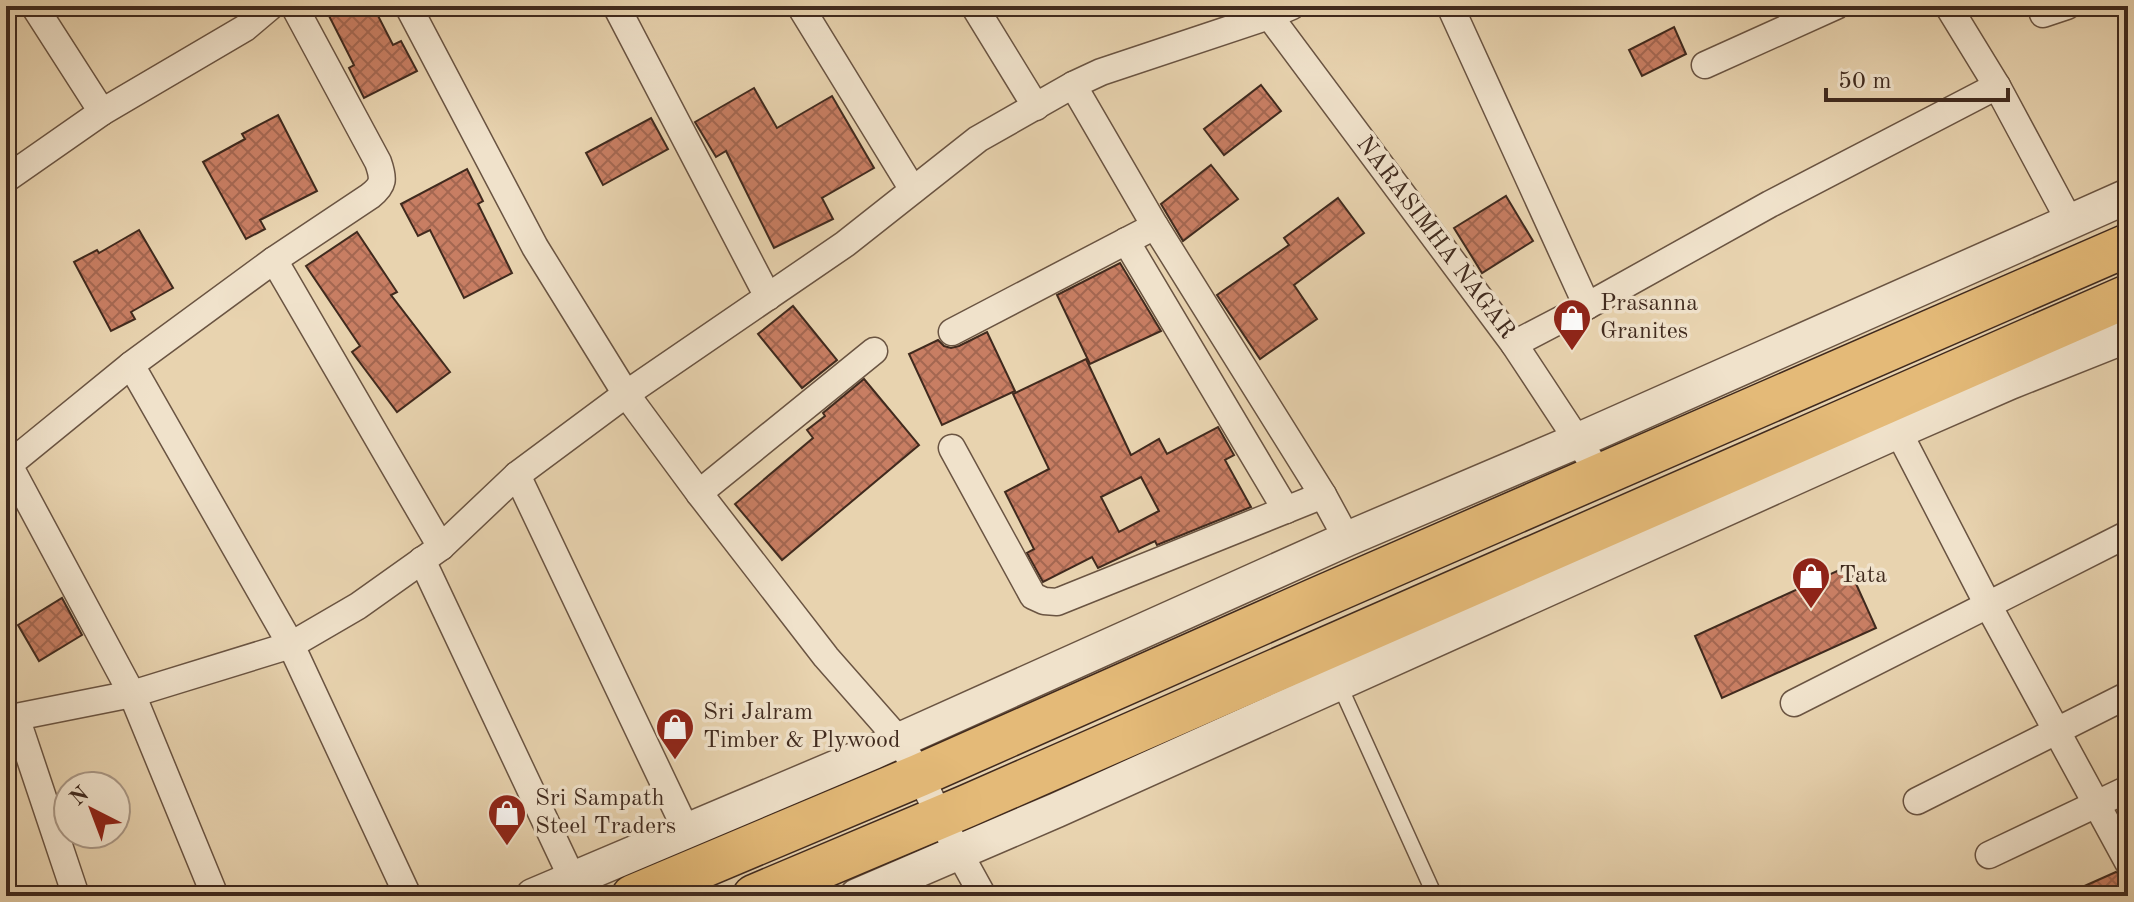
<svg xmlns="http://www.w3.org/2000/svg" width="2134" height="902" viewBox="0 0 2134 902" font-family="'Old Standard TT',serif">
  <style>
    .building { fill: url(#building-cross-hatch); stroke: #402a1e; stroke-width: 2; fill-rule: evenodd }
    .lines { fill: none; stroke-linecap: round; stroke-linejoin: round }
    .service-casing { stroke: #6a5442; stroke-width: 17 }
    .minor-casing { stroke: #6a5442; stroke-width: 29 }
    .tertiary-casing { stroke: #6a5442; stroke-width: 37 }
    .primary-casing { stroke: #402a1e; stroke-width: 45 }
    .service { stroke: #f0e2cb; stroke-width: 14 }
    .minor { stroke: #f0e2cb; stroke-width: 26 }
    .tertiary { stroke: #f0e2cb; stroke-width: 34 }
    .primary { stroke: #e4ba78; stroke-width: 42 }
    .labels { text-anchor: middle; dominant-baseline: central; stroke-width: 7; stroke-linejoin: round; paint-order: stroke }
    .street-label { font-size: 24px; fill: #402a1e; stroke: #f0e2cb }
    .poi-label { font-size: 24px; fill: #402a1e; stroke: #f0e2cb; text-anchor: start }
  </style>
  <defs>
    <pattern id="building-cross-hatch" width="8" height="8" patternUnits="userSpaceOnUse" patternTransform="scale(2)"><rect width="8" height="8" fill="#c87e63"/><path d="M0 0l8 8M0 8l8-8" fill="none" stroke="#a46751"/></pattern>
  </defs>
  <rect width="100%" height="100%" fill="#e8d3af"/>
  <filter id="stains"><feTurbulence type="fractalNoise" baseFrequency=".0025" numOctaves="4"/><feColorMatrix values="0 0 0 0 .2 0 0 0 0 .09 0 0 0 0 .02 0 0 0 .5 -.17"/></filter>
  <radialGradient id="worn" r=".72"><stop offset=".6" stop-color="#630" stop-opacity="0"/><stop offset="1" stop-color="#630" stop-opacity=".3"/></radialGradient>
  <g class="building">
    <polygon points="324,6 373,6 393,45 401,41 417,71 364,98 349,68 354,65"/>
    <polygon points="1674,27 1686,54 1642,76 1629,50"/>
    <polygon points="1261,85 1281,111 1224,155 1204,129"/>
    <polygon points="754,88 777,128 832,96 874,168 822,198 833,219 774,248 726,151 716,157 695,122"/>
    <polygon points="278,115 317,191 260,220 265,229 246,239 203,162 245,139 242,134"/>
    <polygon points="651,118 668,149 603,185 586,153"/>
    <polygon points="1211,165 1238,199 1183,241 1161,204"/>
    <polygon points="467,169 483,201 478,204 512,273 464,298 430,230 418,236 401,204"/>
    <polygon points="1506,196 1533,241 1482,273 1454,228"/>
    <polygon points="1338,198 1364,233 1294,285 1317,319 1260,359 1217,295 1289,245 1284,238"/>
    <polygon points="139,230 173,288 131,312 135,319 111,331 74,262 97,250 99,253"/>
    <polygon points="357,232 397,292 391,295 450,372 397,412 352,352 360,346 306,266"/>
    <polygon points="1120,263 1161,331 1090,364 1057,295"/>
    <polygon points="793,306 837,360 802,388 758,334"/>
    <polygon points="987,332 1015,391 942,425 909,354 938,340 944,346 951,348 959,346"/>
    <path d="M1086,359L1131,455L1159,439L1167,454L1218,427L1234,455L1225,460L1251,507L1157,545L1155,541L1098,568L1092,557L1043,582L1027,553L1034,549L1005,492L1049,469L1013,394ZM1141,477L1159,511L1119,532L1101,497Z"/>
    <polygon points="864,379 919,445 782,560 735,504 813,438 807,430 825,416 823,413"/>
    <polygon points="1848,566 1876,628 1722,698 1695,636"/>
    <polygon points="62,598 82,635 39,661 18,625"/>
    <polygon points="2116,872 2124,877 2128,887 2128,896 2062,896"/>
  </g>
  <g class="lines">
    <g class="service-casing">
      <polyline id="service" points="1339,684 1435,896"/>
    </g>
    <g class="minor-casing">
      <g id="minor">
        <polyline points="34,6 102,112"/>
        <polyline points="408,6 535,247 626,394 699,493 826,657 899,740 920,775 940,818 983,896"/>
        <polyline points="616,6 768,297"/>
        <polyline points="800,6 913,190"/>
        <polyline points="974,6 1036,107"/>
        <polyline points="1262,6 1514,344 1601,476"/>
        <polyline points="1450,6 1587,306"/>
        <polyline points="1948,6 1997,86 2070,222"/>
        <polyline points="2043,14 2067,6"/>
        <polyline points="1705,65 1836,6"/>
        <polyline points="1073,85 1155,226"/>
        <polyline points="6,179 102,112 245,28 271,6"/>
        <polyline points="1126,241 1286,510"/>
        <path d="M274,260L370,196C384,185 384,179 378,162L294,6"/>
        <polyline points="952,332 1155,226 1323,495 1347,539"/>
        <polyline points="1514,344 1587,306 1770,204 1997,86"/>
        <polyline points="131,365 291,645 408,896"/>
        <polyline points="1898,431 1988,605 2128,862"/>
        <polyline points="952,448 1033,596 1044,601 1057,602 1323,495"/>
        <polyline points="9,465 132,694 215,896"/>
        <polyline points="6,467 131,365 274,260 441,547"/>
        <polyline points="517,475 687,832"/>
        <polyline points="699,493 874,351"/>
        <polyline points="422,560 573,880"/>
        <polyline points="1794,703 2128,534"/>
        <polyline points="1917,801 2128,695"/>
        <polyline points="1989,855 2128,789"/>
        <polyline points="76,896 16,717 132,694 291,645 358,606 441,547 517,475 626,394 845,244 978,139 1073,85 1101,72 1269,16 1292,6"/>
      </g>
    </g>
    <g class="tertiary-casing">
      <g id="tertiary">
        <polyline points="533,896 873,752 1347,539 1579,440 2128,196"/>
        <polyline points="857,896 1057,810 1898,431 2010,382 2128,335"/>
      </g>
    </g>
    <g class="primary-casing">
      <g id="primary">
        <polyline points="633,896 920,775 1314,600 2128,245"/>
        <polyline points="754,896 967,806 2128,296"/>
      </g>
    </g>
    <use href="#service" class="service"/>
    <use href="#minor" class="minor"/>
    <use href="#tertiary" class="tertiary"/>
    <use href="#primary" class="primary"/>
  </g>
  <defs>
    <g id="shop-pin" transform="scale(2)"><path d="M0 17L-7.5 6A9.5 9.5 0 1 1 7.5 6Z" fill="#8f2418" stroke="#f0e2cb"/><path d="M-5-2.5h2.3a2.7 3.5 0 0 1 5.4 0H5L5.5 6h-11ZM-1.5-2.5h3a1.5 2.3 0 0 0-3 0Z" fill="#fff"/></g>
  </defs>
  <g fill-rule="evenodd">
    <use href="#shop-pin" x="1572" y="318"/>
    <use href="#shop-pin" x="1811" y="576"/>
    <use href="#shop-pin" x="675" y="727"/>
    <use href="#shop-pin" x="507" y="813"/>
  </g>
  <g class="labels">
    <g class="street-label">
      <text transform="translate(1435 238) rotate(53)">NARASIMHA NAGAR</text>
    </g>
    <g class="poi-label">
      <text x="1600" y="304">Prasanna<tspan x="1600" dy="28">Granites</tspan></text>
      <text x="1839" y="576">Tata</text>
      <text x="703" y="713">Sri Jalram<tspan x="703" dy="28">Timber &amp; Plywood</tspan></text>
      <text x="535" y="799">Sri Sampath<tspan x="535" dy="28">Steel Traders</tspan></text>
    </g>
  </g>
  <rect width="2134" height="902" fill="none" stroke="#e8d3af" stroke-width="32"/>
  <rect x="8" y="8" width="2118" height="886" fill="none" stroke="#402a1e" stroke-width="4"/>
  <rect x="16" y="16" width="2102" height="870" fill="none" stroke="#402a1e" stroke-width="2"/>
  <g transform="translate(92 810) rotate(318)"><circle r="38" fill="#f0e2cb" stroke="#aa9886" stroke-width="2"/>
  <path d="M0-6L14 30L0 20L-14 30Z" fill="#8f2418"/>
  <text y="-12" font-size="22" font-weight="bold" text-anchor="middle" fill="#402a1e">N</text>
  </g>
  <path d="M1826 88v12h182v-12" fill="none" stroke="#402a1e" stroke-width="4"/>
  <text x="1838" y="88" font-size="24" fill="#402a1e" stroke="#f0e2cb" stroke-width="6" paint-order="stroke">50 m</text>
  <rect width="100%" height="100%" filter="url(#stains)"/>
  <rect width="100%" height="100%" fill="url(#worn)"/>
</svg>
